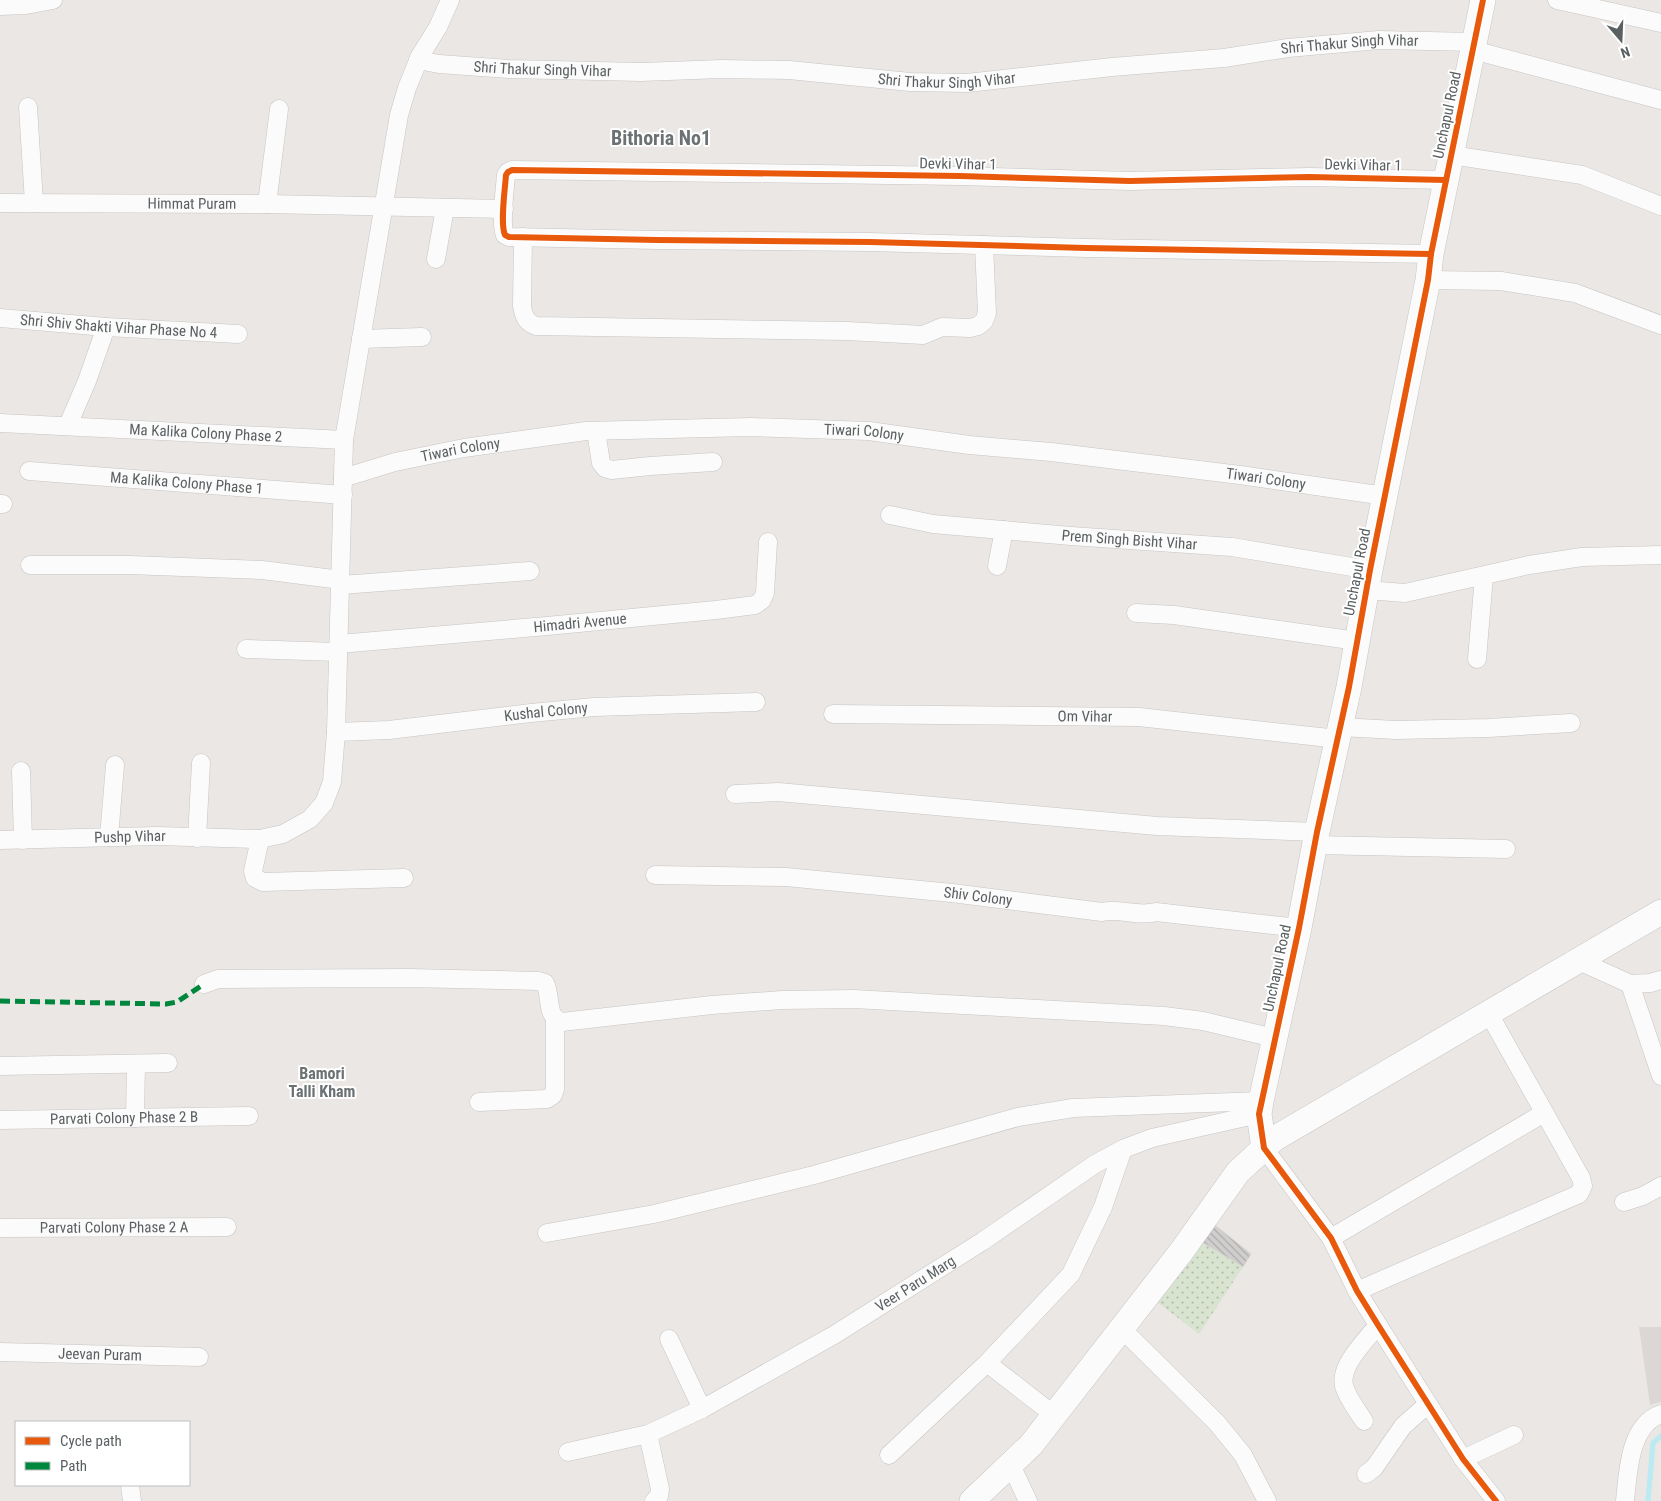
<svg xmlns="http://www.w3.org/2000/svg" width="1661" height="1501" viewBox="0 0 1661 1501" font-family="'Roboto Condensed',sans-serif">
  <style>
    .education { fill: #dcd7d4 }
    .grass { fill: url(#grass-dots) }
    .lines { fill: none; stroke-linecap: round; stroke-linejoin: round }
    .stream { stroke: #baeaf2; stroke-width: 5 }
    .building { fill: url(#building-back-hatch); stroke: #d9d6d4 }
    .street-casing { stroke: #c6c5c4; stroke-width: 19 }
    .secondary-casing { stroke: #c6c5c4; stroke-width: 26 }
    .street { stroke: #fcfbfb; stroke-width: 18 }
    .secondary { stroke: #fcfbfb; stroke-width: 25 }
    .quiet { stroke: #00873e; stroke-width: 5; stroke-dasharray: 10 5; stroke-linecap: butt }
    .cycleway-casing { stroke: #fff; stroke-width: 9 }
    .cycleway { stroke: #e8590c; stroke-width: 6 }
    .labels { text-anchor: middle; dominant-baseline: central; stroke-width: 4; stroke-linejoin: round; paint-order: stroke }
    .street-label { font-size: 15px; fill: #5a6062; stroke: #fff }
    .neighbourhood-label { font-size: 16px; font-weight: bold; fill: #6c7274; stroke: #fff }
    .district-label { font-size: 20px; font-weight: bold; fill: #6c7274; stroke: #fff }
  </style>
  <defs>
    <pattern id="grass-dots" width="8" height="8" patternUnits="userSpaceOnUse" patternTransform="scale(1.25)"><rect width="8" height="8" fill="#d8e4d0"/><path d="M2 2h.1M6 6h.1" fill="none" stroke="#b2bcac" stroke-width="1.8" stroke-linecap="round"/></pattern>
    <pattern id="building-back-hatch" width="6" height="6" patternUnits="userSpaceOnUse" patternTransform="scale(1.25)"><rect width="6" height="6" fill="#d1cece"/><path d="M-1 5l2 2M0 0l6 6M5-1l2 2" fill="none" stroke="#adabab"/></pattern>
  </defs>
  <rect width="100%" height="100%" fill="#eae7e4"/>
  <polygon class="education" points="1639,1327 1661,1327 1661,1402 1650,1405"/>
  <polygon class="grass" points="1202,1242 1243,1267 1199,1334 1157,1302"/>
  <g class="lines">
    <polyline class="stream" points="1648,1501 1653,1443 1661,1436"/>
  </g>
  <polygon class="building" points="1215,1225 1251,1254 1243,1267 1202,1242"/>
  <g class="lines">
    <g class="street-casing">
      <g id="street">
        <polyline points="1557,0 1661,23"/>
        <polyline points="0,6 26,5 53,0"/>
        <polyline points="1473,50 1661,100"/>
        <path id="s1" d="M418,60L439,64L509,69L641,72L722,69L789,70L910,82L967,83L1112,67L1224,58L1288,48L1379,40L1475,42"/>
        <polyline points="28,107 34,203"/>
        <polyline points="1451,155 1582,175 1661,206"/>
        <path id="s2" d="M0,203L267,204L504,209"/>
        <polyline points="267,204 279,109"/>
        <path d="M523,237L522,306C524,317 526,322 536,326L847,331L923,335L942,327L970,328L978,326L984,321L987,313L984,245"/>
        <path d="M1431,254L1086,248L870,242L657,240L509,237L505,235C500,224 505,189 506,175L508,172L512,170L960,176L1130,181L1309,177L1446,180"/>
        <polyline points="436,259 445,208"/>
        <polyline points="1428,280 1501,281 1575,293 1661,325"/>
        <path id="s3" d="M0,318L106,327L238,334"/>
        <polyline points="361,339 422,337"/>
        <path id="s4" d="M0,423L344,440"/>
        <polyline points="68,425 87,381 106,327"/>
        <polyline points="596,431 601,463 605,468 612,470 650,466 713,462"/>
        <path id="s5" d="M29,471L343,495"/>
        <path id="s6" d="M343,478L395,462L464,448L586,431L751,427L869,431L969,445L1051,452L1240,475L1385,496"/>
        <polyline points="0,504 3,504"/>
        <path id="s7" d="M890,515L933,524L1071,536L1232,547L1370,570"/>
        <polyline points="30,565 129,565 262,570 341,580"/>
        <polyline points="997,566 1004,530"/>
        <polyline points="341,585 530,571"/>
        <polyline points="1366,590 1405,593 1529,565 1582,557 1661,555"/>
        <polyline points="1136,613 1174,615 1357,641"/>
        <path id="s8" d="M339,644L547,626L716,610L755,605L762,600L765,593L768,542"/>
        <polyline points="246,649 338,652"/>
        <polyline points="1477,659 1484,576"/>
        <path id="s9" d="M833,714L1139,717L1338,739"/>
        <polyline points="1340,727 1396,730 1488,728 1571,723"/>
        <path id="s10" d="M336,732L389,730L531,713L594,707L756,702"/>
        <polyline points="21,771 23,840"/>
        <polyline points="735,794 778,792 1157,826 1317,832"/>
        <polyline points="109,837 115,765"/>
        <polyline points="197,838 201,763"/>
        <polyline points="260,839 253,871 255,878 263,882 404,878"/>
        <path id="s11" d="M0,840L158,836L260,839L283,834L310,819L324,803L332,782L336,732L344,440L399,115L407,88L420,56L438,27L450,0"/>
        <polyline points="1314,845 1506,849"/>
        <path id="s12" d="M655,875L786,877L952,893L1102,912C1120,908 1138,917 1156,912L1299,928"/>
        <polyline points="1577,960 1630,984 1650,983 1661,980"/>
        <path d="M204,984L218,979L409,978L538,981L545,983C552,997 545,1017 562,1022L712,1005L782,1000L854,999L1164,1016L1203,1021L1274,1038"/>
        <polyline points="1630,984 1661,1076"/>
        <polyline points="0,1066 168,1063"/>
        <polyline points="479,1102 547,1099 553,1095 555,1089 555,1020"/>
        <polyline points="135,1118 136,1064"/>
        <path id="s13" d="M0,1120L249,1116"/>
        <polyline points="1264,1148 1331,1238 1357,1291 1378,1325 1463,1459 1496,1501"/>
        <polyline points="1624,1202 1643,1196 1661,1186"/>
        <path id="s14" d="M0,1228L227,1227"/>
        <polyline points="547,1233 654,1214 814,1175 1018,1117 1073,1108 1261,1101"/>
        <polyline points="1331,1238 1544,1113"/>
        <polyline points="1357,1291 1579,1194 1583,1186 1581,1178 1488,1012"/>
        <polyline points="1122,1329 1217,1423 1243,1455 1267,1501"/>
        <polyline points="669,1339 702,1409"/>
        <path id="s15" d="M0,1352L199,1357"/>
        <polyline points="987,1363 1054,1415"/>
        <path d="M1364,1421C1357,1410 1348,1399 1344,1386C1339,1366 1366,1340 1378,1325"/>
        <polyline points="648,1434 660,1489 659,1496 654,1501"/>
        <path id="s16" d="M568,1452L648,1434L702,1409L834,1335L983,1241L1095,1164L1123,1149L1152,1138L1259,1114"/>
        <polyline points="889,1455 987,1363 1071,1274 1103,1207 1123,1149"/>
        <polyline points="1463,1459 1514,1435"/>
        <polyline points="1011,1465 1028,1501"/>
        <polyline points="1366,1474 1374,1468 1403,1426 1428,1404"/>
        <polyline points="130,1485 132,1501"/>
        <path d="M1625,1501C1628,1473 1629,1425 1661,1414"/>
      </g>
    </g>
    <g class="secondary-casing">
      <g id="secondary">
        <polyline points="1264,1148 1259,1114 1261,1101 1299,928 1317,832 1349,687 1370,570 1428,280 1431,254 1483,0"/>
        <polyline points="972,1501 1031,1445 1181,1252 1238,1172 1274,1139 1661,912"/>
      </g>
    </g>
    <use href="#street" class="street"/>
    <use href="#secondary" class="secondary"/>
    <polyline class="quiet" points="0,1001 166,1004 177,1002 204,984"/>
    <g class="cycleway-casing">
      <g id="cycleway">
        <polyline points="1483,0 1431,254 1428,280 1370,570 1349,687 1317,832 1299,928 1259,1114 1264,1148 1331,1238 1357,1291 1378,1325 1463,1459 1496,1501"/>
        <path d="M1431,254L1086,248L870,242L657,240L509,237L505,235C500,224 505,189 506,175L508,172L512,170L960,176L1130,181L1309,177L1446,180"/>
      </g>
    </g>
    <use href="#cycleway" class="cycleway"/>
  </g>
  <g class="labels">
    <g class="street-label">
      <text stroke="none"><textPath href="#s1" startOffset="935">Shri Thakur Singh Vihar</textPath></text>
      <text stroke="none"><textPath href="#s1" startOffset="125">Shri Thakur Singh Vihar</textPath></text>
      <text stroke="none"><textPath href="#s1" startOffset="530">Shri Thakur Singh Vihar</textPath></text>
      <text transform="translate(1447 115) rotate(-78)">Unchapul Road</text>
      <text transform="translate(958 164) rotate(1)">Devki Vihar 1</text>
      <text transform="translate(1363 165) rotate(1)">Devki Vihar 1</text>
      <text stroke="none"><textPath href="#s2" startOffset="192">Himmat Puram</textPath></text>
      <text stroke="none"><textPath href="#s3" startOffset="119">Shri Shiv Shakti Vihar Phase No 4</textPath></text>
      <text stroke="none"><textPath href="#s4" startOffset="206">Ma Kalika Colony Phase 2</textPath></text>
      <text stroke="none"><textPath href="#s6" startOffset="526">Tiwari Colony</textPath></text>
      <text stroke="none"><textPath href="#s6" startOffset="121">Tiwari Colony</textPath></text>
      <text stroke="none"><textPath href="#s6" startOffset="931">Tiwari Colony</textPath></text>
      <text stroke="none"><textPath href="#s5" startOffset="158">Ma Kalika Colony Phase 1</textPath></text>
      <text stroke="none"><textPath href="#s7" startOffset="241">Prem Singh Bisht Vihar</textPath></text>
      <text transform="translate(1357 572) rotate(-79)">Unchapul Road</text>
      <text stroke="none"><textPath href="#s8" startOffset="242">Himadri Avenue</textPath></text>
      <text stroke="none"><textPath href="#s10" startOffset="211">Kushal Colony</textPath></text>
      <text stroke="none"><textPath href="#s9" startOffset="252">Om Vihar</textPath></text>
      <text stroke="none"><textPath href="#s11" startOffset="130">Pushp Vihar</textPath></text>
      <text stroke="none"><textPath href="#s12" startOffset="324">Shiv Colony</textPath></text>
      <text transform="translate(1277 968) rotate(-78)">Unchapul Road</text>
      <text stroke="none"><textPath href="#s13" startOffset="124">Parvati Colony Phase 2 B</textPath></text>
      <text stroke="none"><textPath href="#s14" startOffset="114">Parvati Colony Phase 2 A</textPath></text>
      <text stroke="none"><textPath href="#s16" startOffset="389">Veer Paru Marg</textPath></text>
      <text stroke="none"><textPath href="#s15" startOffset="100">Jeevan Puram</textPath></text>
    </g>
    <g class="neighbourhood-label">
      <text x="322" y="1073">Bamori<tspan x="322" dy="18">Talli Kham</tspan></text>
    </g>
    <g class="district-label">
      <text x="661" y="138">Bithoria No1</text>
    </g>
  </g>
  <rect x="15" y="1421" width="175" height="65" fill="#ffffff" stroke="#bdbfc0"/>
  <rect x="25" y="1437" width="25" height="8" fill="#e8590c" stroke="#bdbfc0"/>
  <text x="60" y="1446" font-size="15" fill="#5a6062">Cycle path</text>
  <rect x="25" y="1462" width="25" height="8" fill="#00873e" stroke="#bdbfc0"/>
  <text x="60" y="1471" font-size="15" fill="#5a6062">Path</text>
  <g transform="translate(1621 40) rotate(161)" stroke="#ffffff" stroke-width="4" paint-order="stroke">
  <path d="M0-4L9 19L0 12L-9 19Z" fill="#5a6062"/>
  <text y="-8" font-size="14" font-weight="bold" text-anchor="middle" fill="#5a6062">N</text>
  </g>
</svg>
